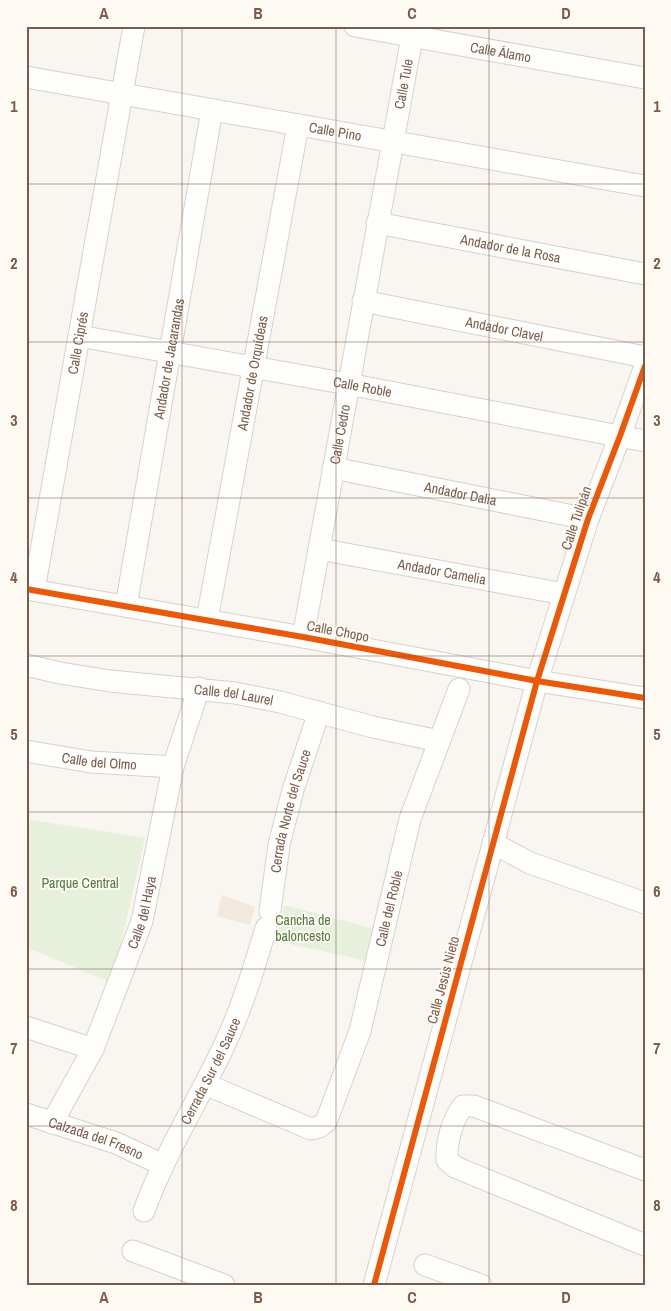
<svg xmlns="http://www.w3.org/2000/svg" width="671" height="1311" viewBox="0 0 671 1311" font-family="'Archivo Narrow',sans-serif">
  <style>
    .residential { fill: #f2e8de }
    .green { fill: #e7f0db }
    .lines { fill: none; stroke-linecap: round; stroke-linejoin: round }
    .minor-casing { stroke: #d7d1cb; stroke-width: 23 }
    .minor { stroke: #fefefd; stroke-width: 21 }
    .cycleway-casing { stroke: #fffaf3; stroke-width: 9 }
    .cycleway { stroke: #e8590c; stroke-width: 6 }
    .grid { fill: none; stroke: #7a5c4d; stroke-width: 1; stroke-opacity: 0.55 }
    .labels { text-anchor: middle; dominant-baseline: central; stroke-width: 4; stroke-linejoin: round; paint-order: stroke }
    .street-label { font-size: 14px; fill: #7a5c4d; stroke: #fffaf3 }
    .park-label { font-size: 14px; fill: #537a41; stroke: #fffaf3 }
    .neatline { fill: none; stroke: #7a5c4d; stroke-width: 2 }
    .grid-label { font-size: 16px; text-anchor: middle; font-weight: bold; fill: #7a5c4d }
  </style>
  <rect width="100%" height="100%" fill="#f9f5f0"/>
  <polygon class="residential" points="222,895 255,907 250,925 217,916"/>
  <g class="green">
    <polygon points="26,819 145,838 112,983 26,947"/>
    <polygon points="284,905 375,929 367,961 277,941"/>
  </g>
  <g class="lines">
    <g class="minor-casing">
      <g id="minor">
        <path id="s1" d="M355,26L645,78"/>
        <path id="s2" d="M26,77L645,186"/>
        <path id="s3" d="M377,223L645,274"/>
        <path id="s4" d="M363,301L645,357"/>
        <path id="s5" d="M79,336L348,384L645,441"/>
        <path id="s6" d="M333,468L588,519"/>
        <path id="s7" d="M319,549L564,594"/>
        <polyline points="26,589 303,637 537,681 645,698"/>
        <path id="s8" d="M34,590L134,26"/>
        <path id="s9" d="M126,606L212,110"/>
        <path id="s10" d="M207,620L298,125"/>
        <path id="s11" d="M303,637L414,26"/>
        <path id="s12" d="M26,665L60,673L110,681L235,693L280,702L373,727L439,741"/>
        <path id="s13" d="M26,751L91,762L173,767"/>
        <polyline points="493,843 530,863 645,903"/>
        <path id="s14" d="M270,911L279,845L293,790L319,712"/>
        <polyline points="26,1027 93,1049"/>
        <path id="s15" d="M205,1084L311,1129L319,1127L326,1122L360,1031L410,819L459,689"/>
        <path id="s16" d="M26,1114L116,1143L163,1165"/>
        <path id="s17" d="M52,1123L93,1049L142,921L173,767L199,688"/>
        <path d="M645,1170L474,1106H463C452,1120 446,1143 447,1160L455,1167L645,1245"/>
        <path id="s18" d="M144,1211C165,1153 198,1101 224,1046C242,1008 254,968 266,928"/>
        <polyline points="133,1251 224,1285"/>
        <polyline points="425,1265 481,1285"/>
        <polyline points="374,1285 537,681 588,519 620,436 645,366"/>
      </g>
    </g>
    <use href="#minor" class="minor"/>
    <g class="cycleway-casing">
      <g id="cycleway">
        <polyline points="26,589 303,637 537,681 645,698"/>
        <polyline points="374,1285 537,681 588,519 620,436 645,366"/>
      </g>
    </g>
    <use href="#cycleway" class="cycleway"/>
  </g>
  <path class="grid" d="M182,26V1285M336,26V1285M489,26V1285M26,184H645M26,342H645M26,498H645M26,656H645M26,812H645M26,969H645M26,1126H645"/>
  <g class="labels">
    <g class="street-label">
      <text stroke="none"><textPath href="#s1" startOffset="148">Calle Álamo</textPath></text>
      <text stroke="none"><textPath href="#s11" startOffset="562">Calle Tule</textPath></text>
      <text stroke="none"><textPath href="#s2" startOffset="314">Calle Pino</textPath></text>
      <text stroke="none"><textPath href="#s3" startOffset="136">Andador de la Rosa</textPath></text>
      <text stroke="none"><textPath href="#s4" startOffset="144">Andador Clavel</textPath></text>
      <text stroke="none"><textPath href="#s8" startOffset="251">Calle Ciprés</textPath></text>
      <text stroke="none"><textPath href="#s9" startOffset="251">Andador de Jacarandas</textPath></text>
      <text stroke="none"><textPath href="#s10" startOffset="251">Andador de Orquídeas</textPath></text>
      <text stroke="none"><textPath href="#s5" startOffset="288">Calle Roble</textPath></text>
      <text stroke="none"><textPath href="#s11" startOffset="206">Calle Cedro</textPath></text>
      <text stroke="none"><textPath href="#s6" startOffset="130">Andador Dalia</textPath></text>
      <text transform="translate(576 518) rotate(-71)">Calle Tulipán</text>
      <text stroke="none"><textPath href="#s7" startOffset="125">Andador Camelia</textPath></text>
      <text transform="translate(338 631) rotate(11)">Calle Chopo</text>
      <text stroke="none"><textPath href="#s12" startOffset="210">Calle del Laurel</textPath></text>
      <text stroke="none"><textPath href="#s13" startOffset="74">Calle del Olmo</textPath></text>
      <text stroke="none"><textPath href="#s14" startOffset="102">Cerrada Norte del Sauce</textPath></text>
      <text stroke="none"><textPath href="#s15" startOffset="355">Calle del Roble</textPath></text>
      <text stroke="none"><textPath href="#s17" startOffset="230">Calle del Haya</textPath></text>
      <text transform="translate(443 980) rotate(-75)">Calle Jesús Nieto</text>
      <text stroke="none"><textPath href="#s18" startOffset="155">Cerrada Sur del Sauce</textPath></text>
      <text stroke="none"><textPath href="#s16" startOffset="74">Calzada del Fresno</textPath></text>
    </g>
    <g class="park-label">
      <text x="80" y="883">Parque Central</text>
      <text x="303" y="920">Cancha de<tspan x="303" dy="16">baloncesto</tspan></text>
    </g>
  </g>
  <rect width="671" height="1311" fill="none" stroke="#fffaf3" stroke-width="55"/>
  <rect x="28" y="28" width="616" height="1256" class="neatline"/>
  <g class="grid-label">
    <text x="104" y="19">A</text>
    <text x="258" y="19">B</text>
    <text x="412" y="19">C</text>
    <text x="566" y="19">D</text>
    <text x="14" y="112">1</text>
    <text x="657" y="112">1</text>
    <text x="14" y="269">2</text>
    <text x="657" y="269">2</text>
    <text x="14" y="426">3</text>
    <text x="657" y="426">3</text>
    <text x="14" y="583">4</text>
    <text x="657" y="583">4</text>
    <text x="14" y="740">5</text>
    <text x="657" y="740">5</text>
    <text x="14" y="897">6</text>
    <text x="657" y="897">6</text>
    <text x="14" y="1054">7</text>
    <text x="657" y="1054">7</text>
    <text x="14" y="1211">8</text>
    <text x="657" y="1211">8</text>
    <text x="104" y="1303">A</text>
    <text x="258" y="1303">B</text>
    <text x="412" y="1303">C</text>
    <text x="566" y="1303">D</text>
  </g>
</svg>
